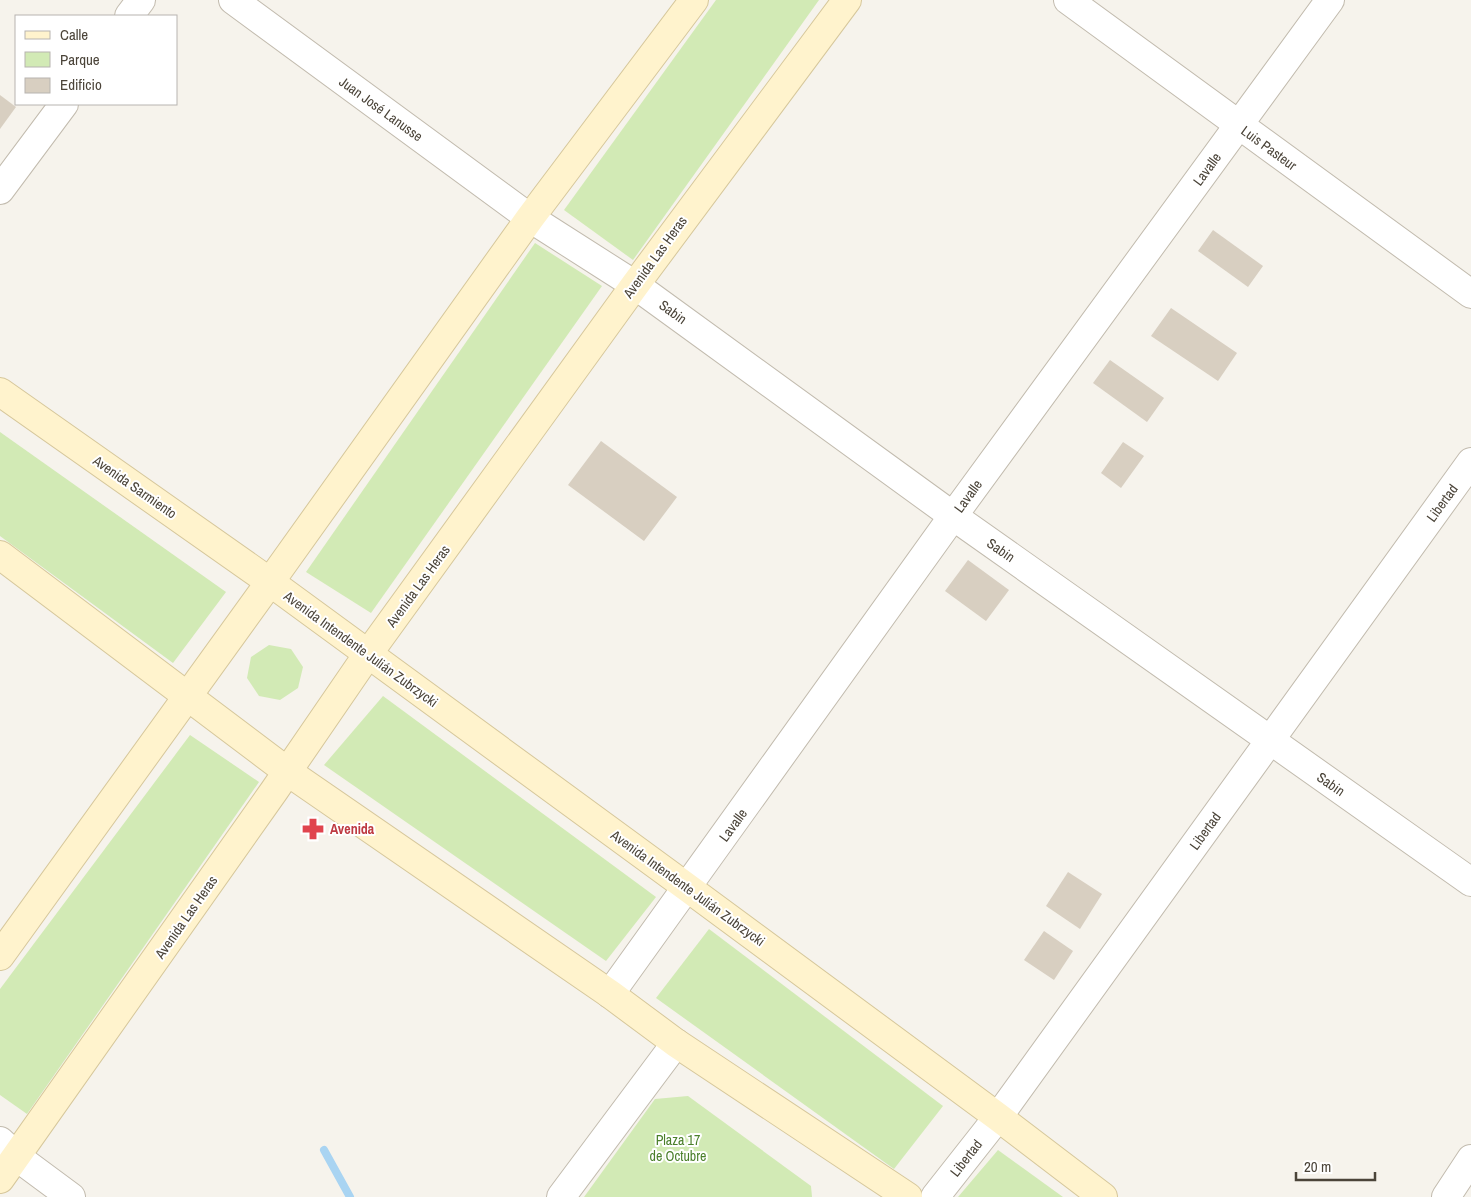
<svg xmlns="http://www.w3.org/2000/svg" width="1471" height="1197" viewBox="0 0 1471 1197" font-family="'Archivo Narrow',sans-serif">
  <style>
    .green { fill: #d2eab5 }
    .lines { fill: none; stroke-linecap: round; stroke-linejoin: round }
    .stream { stroke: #a9d4f2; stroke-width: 8 }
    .building { fill: #d8cfc1 }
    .minor-casing { stroke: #c2bbae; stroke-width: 30 }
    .secondary-casing { stroke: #d6c79b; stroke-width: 30 }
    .minor { stroke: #fff; stroke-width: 28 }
    .secondary { stroke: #fff3cd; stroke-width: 28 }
    .labels { text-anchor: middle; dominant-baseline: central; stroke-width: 4; stroke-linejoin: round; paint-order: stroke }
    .street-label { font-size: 14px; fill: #4b4439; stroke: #fff }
    .health-label { font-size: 14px; font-weight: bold; fill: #be3a42; stroke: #fff; text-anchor: start }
    .park-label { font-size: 14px; fill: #4a7f2a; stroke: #fff }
  </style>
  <rect width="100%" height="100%" fill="#f6f3ec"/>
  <g class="green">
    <polygon points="716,0 819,0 633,260 564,210"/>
    <polygon points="535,243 602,286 371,613 306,572"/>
    <polygon points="0,432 226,592 173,663 0,536"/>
    <polygon points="269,645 291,649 303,667 298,688 280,700 259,696 247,678 251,657"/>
    <polygon points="383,696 656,897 606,961 324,765"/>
    <polygon points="190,735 259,782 27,1114 0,1095 0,989"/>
    <polygon points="709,929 943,1106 894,1169 656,998"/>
    <polygon points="688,1096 811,1186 812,1197 584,1197 655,1099"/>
    <polygon points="998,1150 1063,1197 958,1197"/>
  </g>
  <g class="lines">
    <polyline class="stream" points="324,1150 350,1197"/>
  </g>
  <g class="building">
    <polygon points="0,95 16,107 0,129"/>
    <polygon points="1213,230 1263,266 1248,287 1198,251"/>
    <polygon points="1171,308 1237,353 1218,381 1151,336"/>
    <polygon points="1110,360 1164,398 1147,422 1093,383"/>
    <polygon points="601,441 677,497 644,541 568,485"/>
    <polygon points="1123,442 1144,456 1121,488 1101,473"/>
    <polygon points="968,560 1009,590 986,621 945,591"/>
    <polygon points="1068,872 1102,894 1080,929 1046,906"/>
    <polygon points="1044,931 1073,951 1054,980 1024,960"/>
  </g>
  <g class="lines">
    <g class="minor-casing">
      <g id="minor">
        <polyline points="233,0 530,218 635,285 953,516 1471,882"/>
        <polyline points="1068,0 1471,294"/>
        <polyline points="129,16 141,0"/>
        <polyline points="0,190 64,104"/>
        <polyline points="610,994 953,516 1330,0"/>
        <polyline points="0,1141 17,1157 71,1197"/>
        <polyline points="561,1197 676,1043"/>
        <polyline points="935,1197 998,1117 1471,462"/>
        <polyline points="1446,1197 1471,1159"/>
      </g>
    </g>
    <g class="secondary-casing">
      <g id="secondary">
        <polyline points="0,392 270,582 688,888 998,1117 1103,1197"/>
        <polyline points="0,555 288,772 610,994 676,1043 908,1197"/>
        <polyline points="0,956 270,582 530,218 694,0"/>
        <polyline points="0,1179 274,791 368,654 635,285 847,0"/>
      </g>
    </g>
    <use href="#minor" class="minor"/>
    <use href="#secondary" class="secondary"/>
  </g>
  <defs>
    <g id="pharmacy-bare" transform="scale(1.725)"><path d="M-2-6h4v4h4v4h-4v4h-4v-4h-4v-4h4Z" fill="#e0444e" stroke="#fff" stroke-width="2.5" paint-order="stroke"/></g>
  </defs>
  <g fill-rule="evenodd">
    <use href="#pharmacy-bare" x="313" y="829"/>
  </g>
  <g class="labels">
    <g class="street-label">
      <text transform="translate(381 109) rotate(36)">Juan José Lanusse</text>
      <text transform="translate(1269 148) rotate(36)">Luis Pasteur</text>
      <text transform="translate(1207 169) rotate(-54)">Lavalle</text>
      <text transform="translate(655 257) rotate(-54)">Avenida Las Heras</text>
      <text transform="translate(673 312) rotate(36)">Sabin</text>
      <text transform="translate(135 487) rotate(35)">Avenida Sarmiento</text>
      <text transform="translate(968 496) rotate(-54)">Lavalle</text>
      <text transform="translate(1442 503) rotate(-54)">Libertad</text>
      <text transform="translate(1001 550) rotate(35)">Sabin</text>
      <text transform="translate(418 586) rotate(-54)">Avenida Las Heras</text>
      <text transform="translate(361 649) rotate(36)">Avenida Intendente Julián Zubrzycki</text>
      <text transform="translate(1331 784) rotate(35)">Sabin</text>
      <text transform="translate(733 825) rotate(-54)">Lavalle</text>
      <text transform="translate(1205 831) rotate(-54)">Libertad</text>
      <text transform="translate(688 888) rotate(36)">Avenida Intendente Julián Zubrzycki</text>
      <text transform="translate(186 917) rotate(-55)">Avenida Las Heras</text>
      <text transform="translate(966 1158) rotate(-52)">Libertad</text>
    </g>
    <g class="health-label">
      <text x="330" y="829">Avenida</text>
    </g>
    <g class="park-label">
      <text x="678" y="1140">Plaza 17<tspan x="678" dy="16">de Octubre</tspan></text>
    </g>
  </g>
  <rect x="15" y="15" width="162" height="90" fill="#ffffff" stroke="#b7b4b0"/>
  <rect x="25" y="31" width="25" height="8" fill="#fff3cd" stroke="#b7b4b0"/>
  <text x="60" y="40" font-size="15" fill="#4b4439">Calle</text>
  <rect x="25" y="52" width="25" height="15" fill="#d2eab5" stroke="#b7b4b0"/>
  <text x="60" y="65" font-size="15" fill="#4b4439">Parque</text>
  <rect x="25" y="78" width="25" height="15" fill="#d8cfc1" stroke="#b7b4b0"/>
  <text x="60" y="90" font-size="15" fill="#4b4439">Edificio</text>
  <path d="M1296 1172v8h79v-8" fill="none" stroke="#4b4439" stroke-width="2.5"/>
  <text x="1304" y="1172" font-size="15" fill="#4b4439" stroke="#ffffff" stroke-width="4" paint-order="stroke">20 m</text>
</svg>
